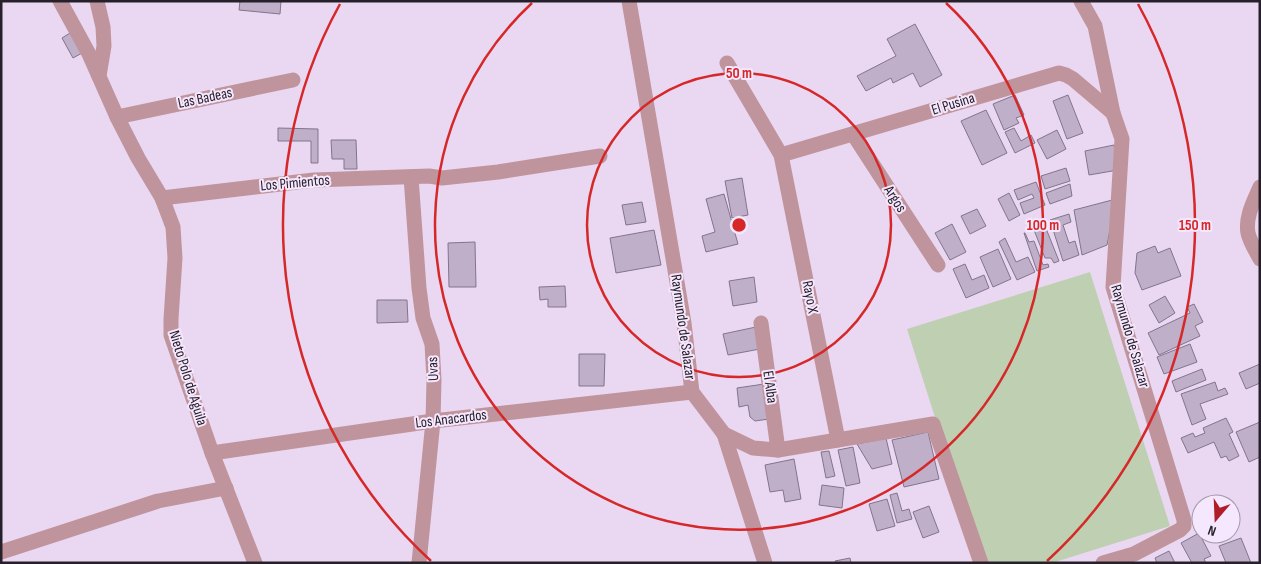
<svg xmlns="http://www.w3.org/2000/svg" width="1261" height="564" viewBox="0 0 1261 564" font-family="'Sofia Sans Condensed',sans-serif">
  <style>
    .green { fill: #bed0b1 }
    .building { fill: #c0afc9; stroke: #83748c }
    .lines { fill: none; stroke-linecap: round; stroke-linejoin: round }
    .minor { stroke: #c0949c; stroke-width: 15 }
    .ring { fill: none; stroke: #d62828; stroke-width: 2.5 }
    .labels { text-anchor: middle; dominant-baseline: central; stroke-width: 4; stroke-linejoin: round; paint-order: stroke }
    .street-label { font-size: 15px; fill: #26202a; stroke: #f5e7fd }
    .centre { fill: #d62828; stroke: #f5e7fd; stroke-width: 2.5 }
    .ring-label { font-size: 15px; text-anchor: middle; font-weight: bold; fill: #d62828; stroke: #f5e7fd; stroke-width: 4; stroke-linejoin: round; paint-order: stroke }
  </style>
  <rect width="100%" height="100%" fill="#ead8f3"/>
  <polygon class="green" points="1090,272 1170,526 1052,563 981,563 907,329"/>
  <g class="building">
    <polygon points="240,1 281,1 280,14 239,10"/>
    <polygon points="915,24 942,75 920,87 913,73 893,83 891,78 866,91 857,76 896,56 887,39"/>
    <polygon points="70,33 82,53 73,58 62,38"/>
    <polygon points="1015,95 1024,115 1016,118 1019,123 1004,130 993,104"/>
    <polygon points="1068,95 1083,133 1067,139 1053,101"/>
    <polygon points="986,110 1007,153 982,165 961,121"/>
    <polygon points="278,128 318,129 318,163 311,163 311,141 278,141"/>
    <polygon points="1014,128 1021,141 1031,135 1035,143 1015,153 1005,132"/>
    <polygon points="1057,130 1066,149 1047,159 1037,140"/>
    <polygon points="331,140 356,140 357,169 344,169 344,159 332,159"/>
    <polygon points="1114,145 1118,170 1089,175 1085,151"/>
    <polygon points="1066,168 1070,181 1045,189 1041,176"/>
    <polygon points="742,178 748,215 732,218 725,181"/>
    <polygon points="1036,182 1045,205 1024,214 1020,203 1034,198 1032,194 1018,200 1014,190"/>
    <polygon points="1070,184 1072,196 1050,204 1046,193"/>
    <polygon points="1009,193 1020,215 1009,221 998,199"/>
    <polygon points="724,194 738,244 706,252 702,236 715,232 706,199"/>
    <polygon points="1116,199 1107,245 1082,255 1074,210"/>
    <polygon points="642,202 646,222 626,225 622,205"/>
    <polygon points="977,209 986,226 970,234 961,216"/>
    <polygon points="1069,214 1071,222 1063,225 1069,243 1075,241 1079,255 1063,261 1050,220"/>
    <polygon points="952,224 966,252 950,260 935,233"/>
    <polygon points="1045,226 1059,261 1054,263 1051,258 1045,258 1034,230"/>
    <polygon points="654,230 661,265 616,273 610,238"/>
    <polygon points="1024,233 1025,233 1029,242 1034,241 1043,265 1048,264 1049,267 1037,271"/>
    <polygon points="1005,238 1016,262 1028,257 1035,272 1017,280 999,242"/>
    <polygon points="475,242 476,287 449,287 448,243"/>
    <polygon points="1155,246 1158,253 1170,248 1181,276 1142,290 1135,273 1137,253"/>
    <polygon points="998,249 1011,279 993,287 980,257"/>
    <polygon points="965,264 972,280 984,275 989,288 966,298 953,269"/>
    <polygon points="754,277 757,302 733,306 729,281"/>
    <polygon points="565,286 566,307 548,307 548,299 540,300 539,287"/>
    <polygon points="1165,296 1175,313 1159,323 1149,305"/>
    <polygon points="377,300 407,300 408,322 377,323"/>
    <polygon points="1194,304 1203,322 1195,326 1200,336 1159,355 1148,333 1190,313 1187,307"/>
    <polygon points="756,327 760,349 728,355 723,334"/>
    <polygon points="1190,344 1197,362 1164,374 1157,357"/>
    <polygon points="579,354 605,354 604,386 579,386"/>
    <polygon points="1260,364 1260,383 1246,389 1239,373"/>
    <polygon points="1202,369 1206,380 1176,392 1172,381"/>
    <polygon points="1215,382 1218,391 1225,388 1228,394 1200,404 1206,419 1192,425 1181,394"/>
    <polygon points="764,384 769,419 755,421 750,417 748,405 739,407 737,388"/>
    <polygon points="1226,418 1233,432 1229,434 1239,456 1229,461 1226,456 1221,458 1214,442 1188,453 1181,438 1193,433 1195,437 1205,433 1203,428"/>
    <polygon points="1260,422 1260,457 1249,462 1236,432"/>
    <polygon points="928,432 939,479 904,487 892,440"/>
    <polygon points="886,438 892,464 872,469 857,444"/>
    <polygon points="853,447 860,483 846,486 838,450"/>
    <polygon points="829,451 835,476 826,478 821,452"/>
    <polygon points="794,459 801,499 785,502 783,490 770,492 765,465"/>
    <polygon points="822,485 844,488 842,508 819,505"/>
    <polygon points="897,493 902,511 909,509 912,519 897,523 890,495"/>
    <polygon points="887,499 895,526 877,531 869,504"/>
    <polygon points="1231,505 1238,523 1231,526"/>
    <polygon points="929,506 939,532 923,538 913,512"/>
    <polygon points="1199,533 1211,556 1204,559 1206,563 1192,563 1181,543"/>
    <polygon points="1241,538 1251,563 1226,563 1219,546"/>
    <polygon points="1169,551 1175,563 1157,563 1155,558"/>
    <polygon points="850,558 851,563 836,563 835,561"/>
  </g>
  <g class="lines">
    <g class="minor">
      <polyline points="60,1 89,54 117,117 138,158 162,198 173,227 175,258 171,319 171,335 212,453 255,563"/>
      <polyline points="97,1 103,27 104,46 99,76"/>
      <polyline points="629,1 684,323 692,392 724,434 753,448 778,450 933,424 981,563"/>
      <polyline points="1081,1 1095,26 1113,113 1122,139 1113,287 1184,520 1184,526 1180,530 1134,554 1103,563"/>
      <polyline points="727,63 781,155 838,440"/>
      <polyline points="117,117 293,80"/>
      <polyline points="853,134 938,265"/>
      <polyline points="781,155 1059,73 1066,75 1073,79 1113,113"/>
      <polyline points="411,177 419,288 423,318 432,344 434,380 433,421 419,563"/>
      <path d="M1260,187C1254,201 1245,217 1248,233C1250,242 1256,251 1260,259"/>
      <polyline points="162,198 314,180 429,176 442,178 498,172 600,156"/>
      <polyline points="761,323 778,450"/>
      <polyline points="724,434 765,563"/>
      <polyline points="212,453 433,421 692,392"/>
      <polyline points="1,552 158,501 226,488"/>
    </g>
  </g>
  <g class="ring">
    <circle cx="739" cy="225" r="152"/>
    <path d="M946 3A304 304 0 1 1 532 3"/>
    <path d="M431 561A456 456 0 0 1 340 4M1138 4A456 456 0 0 1 1047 561"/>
  </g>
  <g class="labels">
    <g class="street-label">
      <text transform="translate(205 98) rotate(-12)">Las Badeas</text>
      <text transform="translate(953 104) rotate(-17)">El Pusina</text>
      <text transform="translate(295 183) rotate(-5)">Los Pimientos</text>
      <text transform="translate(895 199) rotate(57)">Argos</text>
      <text transform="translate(810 297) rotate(79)">Rayo X</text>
      <text transform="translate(683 327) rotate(82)">Raymundo de Salazar</text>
      <text transform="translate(1130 336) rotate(74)">Raymundo de Salazar</text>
      <text transform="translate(433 369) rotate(-93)">Uvas</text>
      <text transform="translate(188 378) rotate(73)">Nieto Polo de Aguila</text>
      <text transform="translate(770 387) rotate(82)">El Alba</text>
      <text transform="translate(451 419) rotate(-7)">Los Anacardos</text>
    </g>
  </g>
  <circle cx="739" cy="225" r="8" class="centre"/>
  <g class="ring-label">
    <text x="739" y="78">50 m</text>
    <text x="1043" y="230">100 m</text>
    <text x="1195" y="230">150 m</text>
  </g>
  <rect width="1261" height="564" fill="none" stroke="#26202a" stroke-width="5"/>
  <g transform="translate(1216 519) rotate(199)"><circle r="24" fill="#f5e7fd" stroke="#a297a9"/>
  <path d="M0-4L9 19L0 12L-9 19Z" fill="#b01d29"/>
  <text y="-8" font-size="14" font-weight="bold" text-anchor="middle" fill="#26202a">N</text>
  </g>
</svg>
